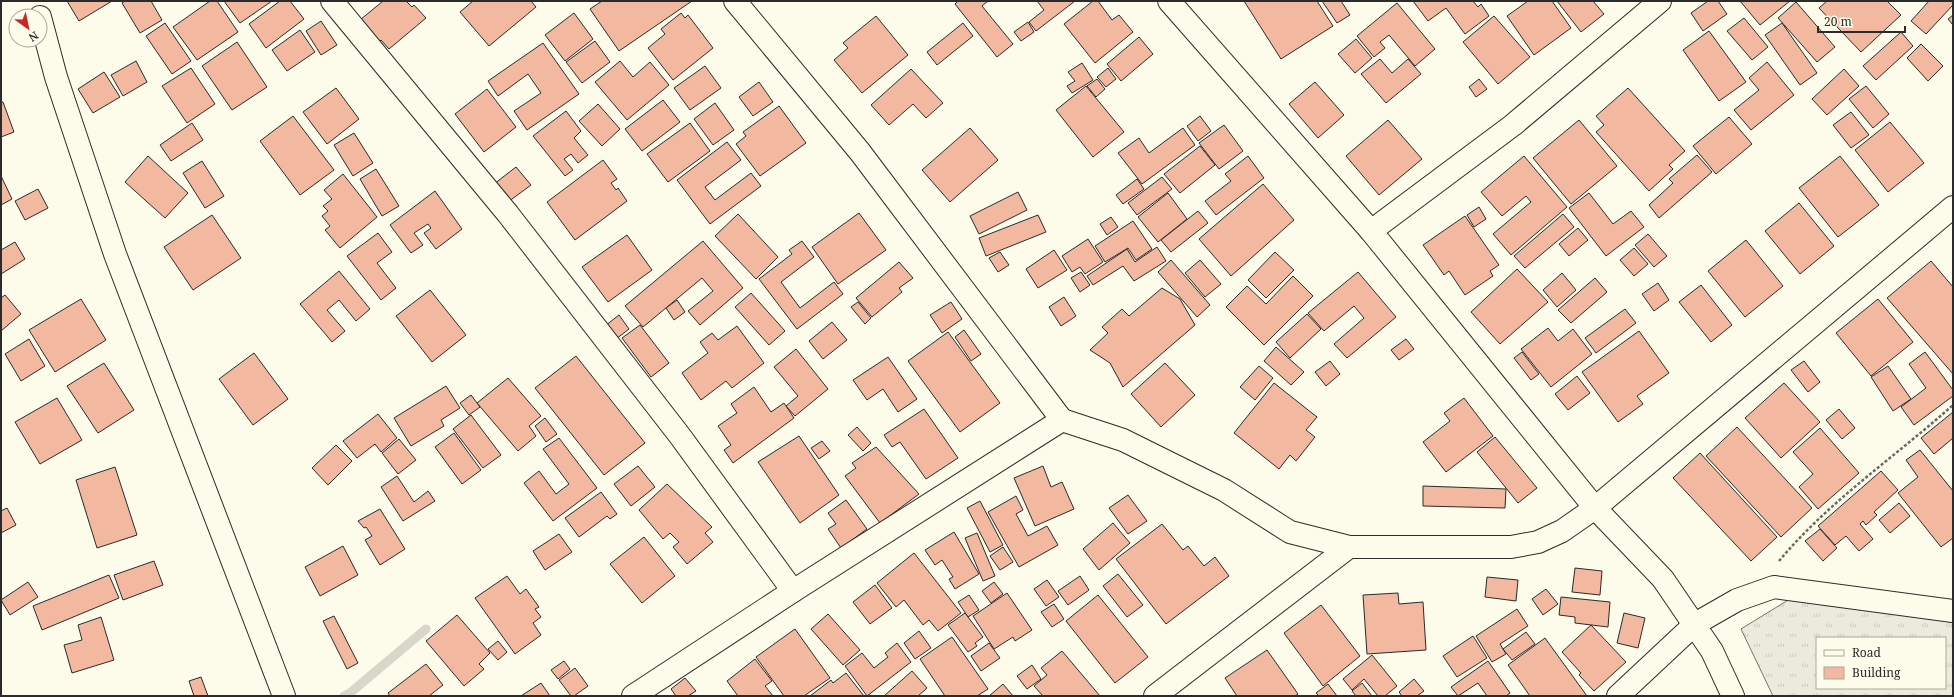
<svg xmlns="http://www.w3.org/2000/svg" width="1954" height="697" viewBox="0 0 1954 697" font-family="'Noto Serif',serif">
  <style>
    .grass { fill: url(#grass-tufts); stroke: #74746e; fill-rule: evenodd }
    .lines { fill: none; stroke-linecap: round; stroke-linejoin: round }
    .stream { stroke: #d8d7c9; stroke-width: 9 }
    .building { fill: #f2b8a0; stroke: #2b2b2b }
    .minor-casing { stroke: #2b2b2b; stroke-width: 24 }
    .path { stroke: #6a6964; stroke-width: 2.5; stroke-dasharray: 3 2; stroke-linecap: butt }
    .minor { stroke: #fdfbea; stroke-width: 22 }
  </style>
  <defs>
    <pattern id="grass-tufts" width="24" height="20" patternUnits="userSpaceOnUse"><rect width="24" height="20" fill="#ecebdb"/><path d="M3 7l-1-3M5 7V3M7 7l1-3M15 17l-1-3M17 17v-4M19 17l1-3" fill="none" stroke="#cbcabc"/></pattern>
  </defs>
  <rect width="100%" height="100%" fill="#fdfbea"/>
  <path class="grass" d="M1798,594L1953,619V696H1773L1741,629ZM1817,638H1945V688H1817Z"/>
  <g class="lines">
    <polyline class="stream" points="344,696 350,693 426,629"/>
  </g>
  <g class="building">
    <polygon points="67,1 112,1 79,21"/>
    <polygon points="125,1 151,1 162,20 140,33 122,3"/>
    <polygon points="210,1 217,1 238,32 197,60 173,27"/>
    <polygon points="224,1 272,1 240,23"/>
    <polygon points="280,1 290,1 304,19 266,48 249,24"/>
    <polygon points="383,1 406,1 412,7 414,5 426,18 389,49 381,40 373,47 360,20"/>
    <polygon points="473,1 531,1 536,7 489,46 460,12"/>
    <polygon points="602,1 692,1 619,51 590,9"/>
    <polygon points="958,1 988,1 982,6 1013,44 997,57 955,4"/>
    <polygon points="1037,1 1075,1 1036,31 1029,22 1044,10"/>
    <polygon points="1093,1 1098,1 1112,20 1119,15 1133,32 1095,63 1064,24"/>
    <polygon points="1244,1 1317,1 1333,26 1281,59"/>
    <polygon points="1322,1 1341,1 1350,15 1337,23"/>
    <polygon points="1413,1 1473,1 1478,7 1481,4 1489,16 1465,34 1446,8 1428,21"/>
    <polygon points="1528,1 1552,1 1571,28 1534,55 1507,16"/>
    <polygon points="1557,1 1593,1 1604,14 1581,32"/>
    <polygon points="1708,1 1718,1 1727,14 1703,31 1691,13"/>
    <polygon points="1740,1 1790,1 1760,25"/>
    <polygon points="1827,1 1887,1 1901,15 1861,52 1819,8"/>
    <polygon points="1929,1 1953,1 1953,5 1926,34 1911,21"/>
    <polygon points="1796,2 1835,47 1817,62 1778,18"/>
    <polygon points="1397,3 1435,49 1415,66 1389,35 1380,42 1385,48 1374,57 1357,36"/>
    <polygon points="574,13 593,39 565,61 545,35"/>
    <polygon points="681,13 685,18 688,15 713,48 673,80 648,48 665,34 661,29"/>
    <polygon points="1953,15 1953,25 1948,19"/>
    <polygon points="876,16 908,55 862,93 834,60 848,48 843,43"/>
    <polygon points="1494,16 1530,57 1498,84 1463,42"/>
    <polygon points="1744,18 1768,47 1752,60 1727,31"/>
    <polygon points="321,21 337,45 321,55 306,31"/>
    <polygon points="1028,22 1034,32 1021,41 1014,32"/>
    <polygon points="165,23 191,61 172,74 146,36"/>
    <polygon points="963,23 973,36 937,65 927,52"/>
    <polygon points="1782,23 1817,73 1800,85 1765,35"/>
    <polygon points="300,30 315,52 287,71 272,50"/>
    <polygon points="1709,31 1746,82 1719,101 1683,50"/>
    <polygon points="1901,32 1913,46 1876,80 1863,66"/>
    <polygon points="1139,37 1153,54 1121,81 1107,64"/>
    <polygon points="1356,39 1372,58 1355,73 1338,54"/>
    <polygon points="595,41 610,62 582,83 566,62"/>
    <polygon points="237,42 267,87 232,110 202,66"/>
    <polygon points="543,43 579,94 527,130 514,111 541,93 528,74 498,96 488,81"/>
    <polygon points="1921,44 1943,66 1928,81 1907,58"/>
    <polygon points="1380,59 1392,73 1408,59 1421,74 1386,103 1361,74"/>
    <polygon points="136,61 147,82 123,96 111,75"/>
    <polygon points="620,61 633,77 650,62 669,85 627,120 595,82"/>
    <polygon points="1767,62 1794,95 1751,130 1734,110 1759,90 1749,78"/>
    <polygon points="1082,63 1093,80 1072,93 1067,86 1075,81 1068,72"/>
    <polygon points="705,66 721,88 690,110 674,88"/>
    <polygon points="191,68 215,104 187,123 162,86"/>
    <polygon points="1108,68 1116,79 1106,87 1097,77"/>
    <polygon points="911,69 943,103 926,118 913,104 889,125 871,105"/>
    <polygon points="1844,69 1859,86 1827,115 1812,99"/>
    <polygon points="104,72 120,97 93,113 78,89"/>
    <polygon points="1097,79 1105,89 1096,97 1087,86"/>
    <polygon points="1479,79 1487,89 1476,97 1469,87"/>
    <polygon points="759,82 773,102 753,116 739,97"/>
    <polygon points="1315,82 1344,115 1318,138 1289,104"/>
    <polygon points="1086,86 1124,132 1093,157 1056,110"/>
    <polygon points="1866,86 1889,114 1873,128 1849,99"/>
    <polygon points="336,88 359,119 327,144 303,112"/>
    <polygon points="1628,88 1685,151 1669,165 1673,169 1649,191 1596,132 1604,125 1596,116"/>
    <polygon points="487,89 516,127 484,152 455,114"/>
    <polygon points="663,100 680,122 642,151 625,129"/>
    <polygon points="1,102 3,102 14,132 1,137"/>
    <polygon points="715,103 734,130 713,145 694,119"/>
    <polygon points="598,104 620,129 602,146 579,121"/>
    <polygon points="779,106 806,143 760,176 736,144 746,136 743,132"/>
    <polygon points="566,111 581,131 574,138 588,155 578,163 571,154 564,159 573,170 565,176 533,136"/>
    <polygon points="1851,112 1869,135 1851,148 1833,125"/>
    <polygon points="293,116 334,170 300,195 260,141"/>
    <polygon points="1200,116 1211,131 1198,141 1187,126"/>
    <polygon points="1729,117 1752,144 1716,174 1693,146"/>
    <polygon points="1388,120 1422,159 1379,195 1346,156"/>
    <polygon points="1579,120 1617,166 1571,204 1533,158"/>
    <polygon points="1890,122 1924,163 1888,192 1855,150"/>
    <polygon points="192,123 203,140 171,161 160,145"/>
    <polygon points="690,123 710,151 668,182 647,154"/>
    <polygon points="1224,125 1243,151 1219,169 1199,143"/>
    <polygon points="970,128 998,160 950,202 922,170"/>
    <polygon points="1183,128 1195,145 1142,184 1118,153 1139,138 1149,153"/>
    <polygon points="354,133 373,163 353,176 334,145"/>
    <polygon points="727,142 741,160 705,187 715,200 751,173 761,186 710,224 677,180"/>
    <polygon points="1200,146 1215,165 1180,193 1164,174"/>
    <polygon points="1697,155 1712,172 1659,218 1649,205 1673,183 1669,179"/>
    <polygon points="148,156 188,193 165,218 125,182"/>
    <polygon points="1248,156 1264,178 1216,215 1205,201 1231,181 1225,174"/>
    <polygon points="1524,156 1567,207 1511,255 1493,234 1531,202 1526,196 1502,216 1481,192"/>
    <polygon points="1840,156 1879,205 1838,237 1799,188"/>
    <polygon points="603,160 617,179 611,183 616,190 618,188 627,201 575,240 547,202"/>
    <polygon points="202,161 224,196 205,208 183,173"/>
    <polygon points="516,167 531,185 508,202 494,184"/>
    <polygon points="376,169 399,206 382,216 360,179"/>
    <polygon points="343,174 377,217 340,248 325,230 330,226 322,216 328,211 323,206 332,199 324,190"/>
    <polygon points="1,176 12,199 1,205"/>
    <polygon points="1162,177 1172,189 1137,215 1128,203"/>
    <polygon points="1137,179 1144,189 1123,204 1116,195"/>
    <polygon points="1263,184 1294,220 1231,276 1199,239"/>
    <polygon points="38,189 48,208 25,220 15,201"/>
    <polygon points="435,191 462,229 436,249 424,233 431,228 428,224 414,233 423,245 411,253 390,225"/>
    <polygon points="1018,192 1027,210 979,234 970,216"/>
    <polygon points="1168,193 1187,219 1158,242 1138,217"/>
    <polygon points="1589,193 1613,224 1631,211 1644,227 1606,256 1569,208"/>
    <polygon points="1799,203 1834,246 1800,274 1765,231"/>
    <polygon points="1479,207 1486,219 1474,227 1467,215"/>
    <polygon points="1198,211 1208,223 1171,252 1161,240"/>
    <polygon points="859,213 886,250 838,284 812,247"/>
    <polygon points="738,214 778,257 756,279 715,236"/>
    <polygon points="1563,214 1574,227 1525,268 1514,256"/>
    <polygon points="212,215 241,258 193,290 164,247"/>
    <polygon points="1038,215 1046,232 986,256 979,238"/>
    <polygon points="1465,216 1499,265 1490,271 1493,276 1465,295 1449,271 1444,275 1423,245"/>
    <polygon points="1111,217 1118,227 1107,235 1100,224"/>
    <polygon points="1133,221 1152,249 1136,260 1128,248 1105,262 1095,246"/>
    <polygon points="1578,228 1588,240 1569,256 1559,244"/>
    <polygon points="378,233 392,252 377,263 396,288 381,300 347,256"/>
    <polygon points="1648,234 1667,256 1654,267 1635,245"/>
    <polygon points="627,235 652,270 608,302 582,267"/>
    <polygon points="1088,239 1103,262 1085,274 1080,267 1072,272 1062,256"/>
    <polygon points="1746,240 1783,286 1745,317 1708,271"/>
    <polygon points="703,241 743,288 700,325 688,311 713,291 702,278 643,327 625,306"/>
    <polygon points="802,241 814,257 781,282 800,308 834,282 843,294 797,329 759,279 792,254 789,250"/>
    <polygon points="15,242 25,259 1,274 1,250"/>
    <polygon points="1157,247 1166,261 1134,281 1123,266 1093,285 1087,276 1127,249 1135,262"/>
    <polygon points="1634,248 1648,264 1634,276 1620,260"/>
    <polygon points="1054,250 1067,270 1038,288 1026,269"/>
    <polygon points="1000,252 1009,265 998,272 989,258"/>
    <polygon points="1275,252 1294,270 1266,298 1248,280"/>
    <polygon points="1171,260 1210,305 1197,317 1158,272"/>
    <polygon points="1200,260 1221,284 1205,297 1185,273"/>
    <polygon points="1931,261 1953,287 1953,374 1887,298"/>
    <polygon points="899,262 913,278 899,288 902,292 872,317 856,298"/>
    <polygon points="1517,269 1548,302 1500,344 1471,312"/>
    <polygon points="339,271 370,309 356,321 339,300 327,310 345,331 332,342 300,304"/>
    <polygon points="1081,272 1090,285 1080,292 1071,278"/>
    <polygon points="1358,272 1396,317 1347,358 1334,344 1364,318 1354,306 1324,331 1308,313"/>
    <polygon points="1562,273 1576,290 1557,307 1543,290"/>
    <polygon points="1293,276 1313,296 1264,345 1226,307 1247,286 1266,304"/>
    <polygon points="1595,278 1607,292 1571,323 1558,310"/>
    <polygon points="1658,283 1669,300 1654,311 1642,294"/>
    <polygon points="1701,285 1732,325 1711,342 1679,302"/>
    <polygon points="1162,288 1180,299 1195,325 1123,387 1110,363 1090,350 1108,333 1102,327 1122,309 1129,316"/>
    <polygon points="430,290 466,335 432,362 396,316"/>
    <polygon points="751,293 785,331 769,345 735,307"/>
    <polygon points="5,295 21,314 1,331 1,298"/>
    <polygon points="1064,297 1076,316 1061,326 1049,307"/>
    <polygon points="81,299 106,340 55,372 29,330"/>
    <polygon points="1878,299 1913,342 1871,376 1836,333"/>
    <polygon points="677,300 685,312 674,320 666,308"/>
    <polygon points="858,302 871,318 865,324 851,307"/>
    <polygon points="951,302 962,319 942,333 930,315"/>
    <polygon points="1625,309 1636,323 1596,353 1585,338"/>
    <polygon points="1307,314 1321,329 1290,358 1276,342"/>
    <polygon points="619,315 629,329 616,339 605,326"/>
    <polygon points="832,322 847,340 823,359 809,341"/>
    <polygon points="640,325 669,363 651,377 622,338"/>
    <polygon points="737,326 764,363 732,388 726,381 701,400 682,373 708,353 700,342 712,333 718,340"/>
    <polygon points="1548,328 1558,341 1573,329 1592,354 1551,387 1521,349"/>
    <polygon points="964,330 981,354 971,361 955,337"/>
    <polygon points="1639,331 1669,373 1637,396 1643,404 1618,422 1582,372"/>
    <polygon points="948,332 1000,403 960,432 908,361"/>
    <polygon points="29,339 45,366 21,381 5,354"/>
    <polygon points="1406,339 1414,349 1399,360 1391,350"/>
    <polygon points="1276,347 1304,372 1291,385 1264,361"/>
    <polygon points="796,349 828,389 795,416 786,406 798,396 774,367"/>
    <polygon points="1522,352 1539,374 1531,380 1514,358"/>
    <polygon points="1925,352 1953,390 1953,396 1914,425 1901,407 1926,388 1909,364"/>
    <polygon points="254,353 288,399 253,425 219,379"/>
    <polygon points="576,356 645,443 604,475 535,388"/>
    <polygon points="888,357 917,399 898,412 883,389 867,400 853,380"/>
    <polygon points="1330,361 1340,374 1326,386 1315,372"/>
    <polygon points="1804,361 1820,382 1808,392 1791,370"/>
    <polygon points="104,363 134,410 98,433 67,386"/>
    <polygon points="1165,363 1195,395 1161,427 1131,394"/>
    <polygon points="1259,366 1273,378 1255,400 1240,387"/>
    <polygon points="1888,366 1911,399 1893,411 1871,377"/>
    <polygon points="1577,376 1590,393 1568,410 1555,394"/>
    <polygon points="508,378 541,416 529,426 536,436 518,451 477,403"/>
    <polygon points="1274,383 1317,417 1306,430 1315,437 1296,461 1290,455 1279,469 1234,433"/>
    <polygon points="1784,383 1820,422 1781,458 1745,418"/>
    <polygon points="446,386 460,408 441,420 444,426 411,446 394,418"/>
    <polygon points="754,387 771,412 784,403 794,418 733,463 724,450 731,445 718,426 737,413 731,404"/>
    <polygon points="471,395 480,407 469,415 460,403"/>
    <polygon points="57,398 82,440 40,464 15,422"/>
    <polygon points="1464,398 1493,436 1446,472 1423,442 1450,421 1444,413"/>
    <polygon points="924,409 958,458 926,479 900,442 892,447 884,435"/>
    <polygon points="1839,409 1855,428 1842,439 1826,420"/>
    <polygon points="1953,412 1953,438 1934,454 1921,438"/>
    <polygon points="378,414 397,438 381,452 375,444 357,458 343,441"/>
    <polygon points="471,415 501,455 483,468 453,429"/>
    <polygon points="545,418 557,434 546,442 535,426"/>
    <polygon points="857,427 871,443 863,451 848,435"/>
    <polygon points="1737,427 1812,508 1781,537 1706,456"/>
    <polygon points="1820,428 1859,473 1818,509 1799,487 1813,474 1793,452"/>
    <polygon points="454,433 481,470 462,484 435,447"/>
    <polygon points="799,436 839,495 800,523 758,462"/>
    <polygon points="1495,437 1537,488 1518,503 1477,452"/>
    <polygon points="559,438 597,488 553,521 524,483 539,471 556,494 569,484 543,449"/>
    <polygon points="399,439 416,460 398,474 382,453"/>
    <polygon points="822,441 830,451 819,459 811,448"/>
    <polygon points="336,445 352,461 328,485 312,468"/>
    <polygon points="876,447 919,494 880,523 845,476 856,468 852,463"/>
    <polygon points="1920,450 1953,491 1953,538 1941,547 1898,493 1918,477 1906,460"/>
    <polygon points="1700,453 1777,537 1751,561 1673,478"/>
    <polygon points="638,466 655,487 631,506 614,484"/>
    <polygon points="1043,466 1051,487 1062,482 1074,509 1035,526 1014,478"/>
    <polygon points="115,467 137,535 97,548 76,480"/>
    <polygon points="1881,471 1898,490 1874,512 1877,515 1866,525 1863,521 1860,524 1873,539 1859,551 1846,536 1835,545 1818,526"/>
    <polygon points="397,476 414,502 428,491 435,501 403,521 381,487"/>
    <polygon points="667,484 712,527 705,533 713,542 687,564 673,547 679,542 670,533 663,539 639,510"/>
    <polygon points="1423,486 1506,489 1505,508 1423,506"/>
    <polygon points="601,492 617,514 610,519 607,516 579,537 565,518"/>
    <polygon points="1128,495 1147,521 1128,534 1109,508"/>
    <polygon points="1016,496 1023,510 1016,514 1028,536 1047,526 1058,545 1019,567 988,512"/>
    <polygon points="846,500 867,529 841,548 828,529 836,524 828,513"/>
    <polygon points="980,501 1003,545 990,552 967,508"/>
    <polygon points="1899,503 1910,516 1890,533 1879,520"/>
    <polygon points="7,508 16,525 1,533 1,511"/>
    <polygon points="380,509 405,549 380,565 365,540 372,536 366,527 364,528 358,521"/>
    <polygon points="1113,523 1130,543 1099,570 1083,549"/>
    <polygon points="1162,524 1183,550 1188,546 1204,566 1215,557 1229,576 1166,624 1116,559"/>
    <polygon points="1820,529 1837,548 1823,561 1805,541"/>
    <polygon points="954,532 979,574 955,589 949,579 953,577 942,560 935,565 925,550"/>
    <polygon points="977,533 995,576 983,581 965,538"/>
    <polygon points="559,534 572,552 545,570 533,551"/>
    <polygon points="644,537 675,576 642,603 610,564"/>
    <polygon points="343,546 358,575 320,596 305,567"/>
    <polygon points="1003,547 1013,562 1000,570 990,556"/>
    <polygon points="914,553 961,613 938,631 929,620 923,625 904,600 896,607 877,583"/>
    <polygon points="154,561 163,585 123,600 114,575"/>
    <polygon points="1575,568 1602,571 1600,595 1572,592"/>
    <polygon points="1118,574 1143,605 1127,617 1103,586"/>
    <polygon points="109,575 119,598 42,630 33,606"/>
    <polygon points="507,576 520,594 526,589 539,607 535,609 541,617 533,623 541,635 515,654 475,598"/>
    <polygon points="1080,576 1089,590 1068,605 1058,591"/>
    <polygon points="1487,577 1518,580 1516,601 1485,597"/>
    <polygon points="1047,580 1059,597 1046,606 1034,589"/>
    <polygon points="28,582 38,597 10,615 1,600"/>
    <polygon points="994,582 1003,594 991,603 982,591"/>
    <polygon points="875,585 892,608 870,624 853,602"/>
    <polygon points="1546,589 1558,604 1543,615 1532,599"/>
    <polygon points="1007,593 1032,630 1015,641 1013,637 994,649 973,616"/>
    <polygon points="1398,593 1399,604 1423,602 1426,650 1367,654 1363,595"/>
    <polygon points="969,595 979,610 968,617 958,602"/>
    <polygon points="1098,595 1148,657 1115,683 1066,621"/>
    <polygon points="1561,597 1610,602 1608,627 1575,623 1575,617 1559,615"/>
    <polygon points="1054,604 1064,619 1052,627 1041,612"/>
    <polygon points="1321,605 1360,656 1323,686 1284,633"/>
    <polygon points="1517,609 1528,626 1500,644 1506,654 1492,662 1476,636"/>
    <polygon points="965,613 983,637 975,643 977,646 968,652 948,625"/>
    <polygon points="1624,613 1645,618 1638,648 1617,643"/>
    <polygon points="828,614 860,650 843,665 811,629"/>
    <polygon points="457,615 490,653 479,664 484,669 464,686 426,641"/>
    <polygon points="334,616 358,663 347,669 323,621"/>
    <polygon points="101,617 114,660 72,673 64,645 82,640 78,625"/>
    <polygon points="1591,625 1626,662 1594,691 1579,675 1581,673 1562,652"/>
    <polygon points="795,629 830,678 804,696 784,696 756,657"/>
    <polygon points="919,631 931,648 915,659 904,643"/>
    <polygon points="1526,632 1535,644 1512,660 1503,649"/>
    <polygon points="1473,636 1487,658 1457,677 1443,656"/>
    <polygon points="952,637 988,689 977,696 945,696 920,659"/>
    <polygon points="1545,638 1587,696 1530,696 1508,665"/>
    <polygon points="498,641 507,652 498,660 488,649"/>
    <polygon points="897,643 911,662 867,696 845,666 862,653 874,668 888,657 885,653"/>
    <polygon points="989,643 1000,658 981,671 971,656"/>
    <polygon points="1267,650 1298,694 1295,696 1237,696 1225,678"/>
    <polygon points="1062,651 1100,696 1043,696 1034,686 1047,675 1041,668"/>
    <polygon points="1372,655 1397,686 1385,696 1378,696 1364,679 1352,690 1343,679"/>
    <polygon points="755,659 772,681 765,686 773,696 738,696 727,681"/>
    <polygon points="564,661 570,669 558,679 551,670"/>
    <polygon points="1488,661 1510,693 1506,696 1487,696 1478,683 1458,696 1451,687"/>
    <polygon points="426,664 443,685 429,696 390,696 388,693"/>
    <polygon points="1032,665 1041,679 1027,689 1017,676"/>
    <polygon points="575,668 588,686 574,696 571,696 559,680"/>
    <polygon points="912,671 927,688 918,696 884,696"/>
    <polygon points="846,673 864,696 810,696 831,680 833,683"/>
    <polygon points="201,677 208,696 194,696 189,681"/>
    <polygon points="685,678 696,691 688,696 676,696 671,689"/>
    <polygon points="1414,679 1424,691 1417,696 1402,696 1399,692"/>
    <polygon points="541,683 550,696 521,696"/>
    <polygon points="1362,683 1372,696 1356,696 1352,691"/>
    <polygon points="1003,684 1013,696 989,696"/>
    <polygon points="1328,684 1337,696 1319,696 1316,693"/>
  </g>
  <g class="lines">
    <g class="minor-casing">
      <g id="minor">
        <polyline points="332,1 508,214 680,436 793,591"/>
        <polyline points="735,1 860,152 1062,420"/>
        <polyline points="1169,1 1371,231 1595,508 1663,579 1712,651 1733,696"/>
        <polyline points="40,17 56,77 115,254 284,696"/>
        <polyline points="1371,231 1513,125 1660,1"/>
        <polyline points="633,696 793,591 1062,420 1123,440 1224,490 1290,532 1349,547 1511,547 1538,542 1562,531 1595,508 1953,207"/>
        <polyline points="1155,696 1349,547"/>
        <polyline points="1618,696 1695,624 1737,600 1774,587 1953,611"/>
      </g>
    </g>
    <path class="path" d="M1779,561C1829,501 1895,457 1953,405"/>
    <use href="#minor" class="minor"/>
  </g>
  <rect width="1954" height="697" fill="none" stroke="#2b2b2b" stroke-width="4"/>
  <rect x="1816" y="637" width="130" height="52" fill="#fdfbea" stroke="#a9a89e"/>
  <rect x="1824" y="650" width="20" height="6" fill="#fdfbea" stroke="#a9a89e"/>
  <text x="1852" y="657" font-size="12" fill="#2b2b2b">Road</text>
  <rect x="1824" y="667" width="20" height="12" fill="#f2b8a0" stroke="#a9a89e"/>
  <text x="1852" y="677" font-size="12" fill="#2b2b2b">Building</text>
  <g transform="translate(28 28) rotate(147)"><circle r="19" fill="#fdfbea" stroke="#a9a89e"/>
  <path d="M0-3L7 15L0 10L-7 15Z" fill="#c62828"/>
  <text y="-6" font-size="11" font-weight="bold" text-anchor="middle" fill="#2b2b2b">N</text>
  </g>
  <path d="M1818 26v6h87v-6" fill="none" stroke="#2b2b2b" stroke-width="2"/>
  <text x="1824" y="26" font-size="12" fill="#2b2b2b" stroke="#fdfbea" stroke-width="3" paint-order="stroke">20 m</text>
</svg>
